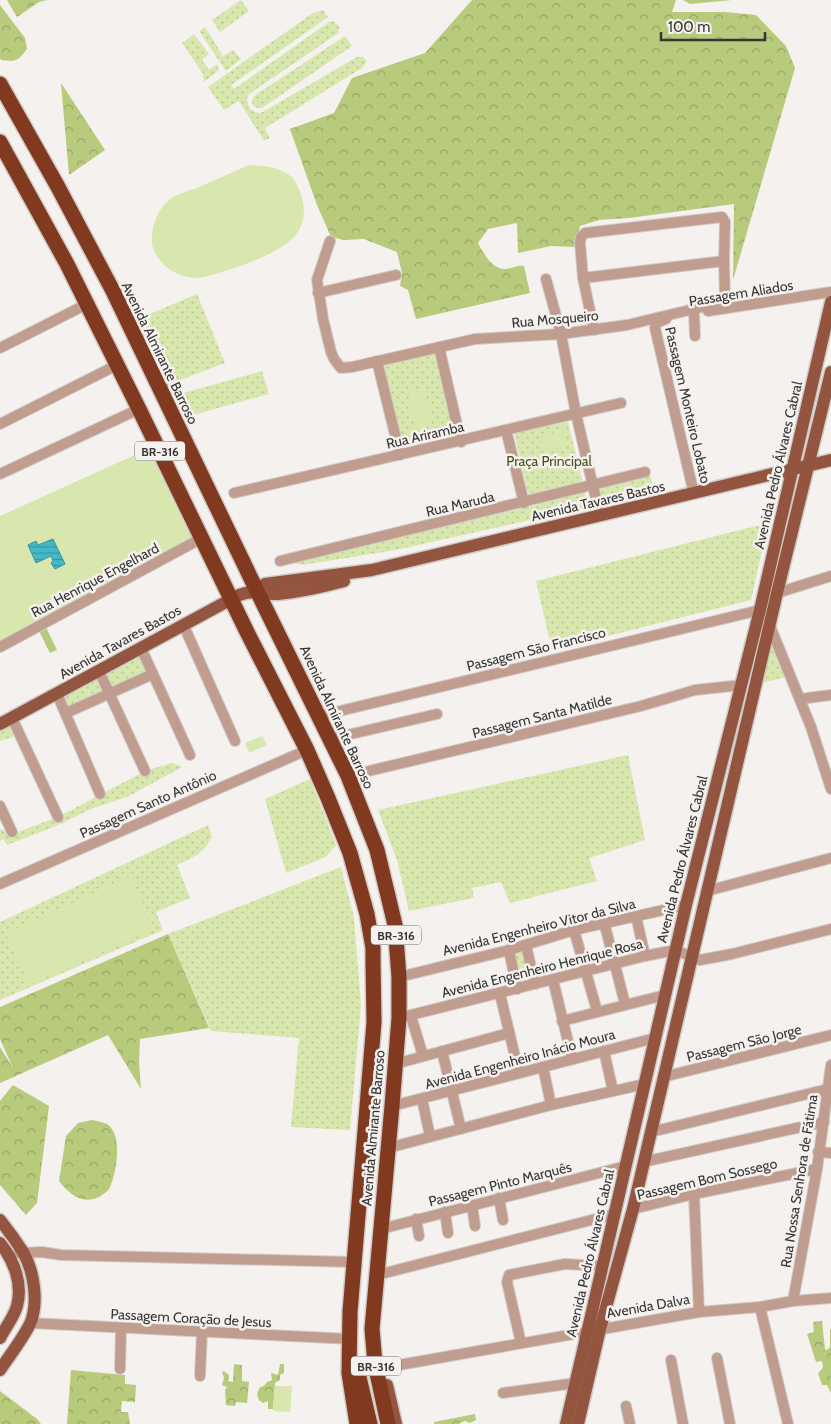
<svg xmlns="http://www.w3.org/2000/svg" width="831" height="1424" viewBox="0 0 831 1424" font-family="Cabin,sans-serif">
  <style>
    .grass { fill: url(#grass-dots) }
    .forest { fill: url(#forest-crowns) }
    .pitch { fill: #d8e7ad }
    .water { fill: url(#water-rules); stroke: #3f929c }
    .lines { fill: none; stroke-linecap: round; stroke-linejoin: round }
    .minor-casing { stroke: #cfccc9; stroke-width: 12 }
    .major-casing { stroke: #cfccc9; stroke-width: 15 }
    .highway-casing { stroke: #cfccc9; stroke-width: 18 }
    .minor { stroke: #c19d90; stroke-width: 10 }
    .major { stroke: #93553f; stroke-width: 12 }
    .highway { stroke: #813a20; stroke-width: 15 }
    .labels { text-anchor: middle; dominant-baseline: central; stroke-width: 5; stroke-linejoin: round; paint-order: stroke }
    .shield { fill: #f5f1ee; stroke: #706e6c; stroke-width: 1 }
    .shield-label { font-size: 12px; font-weight: bold; fill: #373635 }
    .street-label { font-size: 14px; fill: #373635; stroke: #f5f1ee }
    .park-label { font-size: 14px; fill: #48531b; stroke: #f5f1ee }
  </style>
  <defs>
    <pattern id="grass-dots" width="8" height="8" patternUnits="userSpaceOnUse" patternTransform="scale(1.25)"><rect width="8" height="8" fill="#d8e7ad"/><path d="M2 2h.1M6 6h.1" fill="none" stroke="#bac795" stroke-width="1.8" stroke-linecap="round"/></pattern>
    <pattern id="forest-crowns" width="20" height="18" patternUnits="userSpaceOnUse" patternTransform="scale(1.25)"><rect width="20" height="18" fill="#b8cb7c"/><path d="M2 6a3 3 0 1 1 6 0M12 15a3 3 0 1 1 6 0" fill="none" stroke="#96a666"/></pattern>
    <pattern id="water-rules" width="6" height="5" patternUnits="userSpaceOnUse" patternTransform="scale(1.25)"><rect width="6" height="5" fill="#43b9c8"/><path d="M0 2.5h6" fill="none" stroke="#3997a3"/></pattern>
  </defs>
  <rect width="100%" height="100%" fill="#f5f1ee"/>
  <g class="grass">
    <polygon points="241,0 249,11 220,32 212,20"/>
    <polygon points="323,10 328,17 231,85 234,89 329,22 332,21 336,23 340,28 337,34 249,94 247,98 249,108 255,112 261,113 357,57 363,57 367,61 362,68 265,128 270,138 264,141 239,101 224,110 208,87 313,13"/>
    <polygon points="205,27 223,56 233,50 241,59 226,71 199,31"/>
    <polygon points="194,34 209,54 202,60 209,70 217,64 219,70 204,82 203,74 182,43"/>
    <path d="M345,36L352,46L262,108C256,108 252,107 252,101L254,96Z"/>
    <polygon points="197,294 225,363 175,382 167,381 138,319"/>
    <polygon points="437,352 456,434 404,446 381,363"/>
    <polygon points="262,371 269,394 186,417 180,394"/>
    <polygon points="568,422 583,483 528,494 514,432"/>
    <polygon points="650,475 654,490 600,504 597,490"/>
    <polygon points="585,492 588,507 396,550 302,565 283,561 525,508"/>
    <polygon points="768,523 751,600 552,650 536,581"/>
    <polygon points="770,626 788,677 756,684"/>
    <polygon points="140,654 149,673 111,691 103,673"/>
    <polygon points="98,678 105,693 67,710 62,696"/>
    <polygon points="8,725 14,737 0,741 0,729"/>
    <polygon points="628,755 645,840 589,858 597,881 510,903 501,882 472,888 474,898 409,911 397,860 378,810"/>
    <polygon points="172,763 182,767 129,796 91,809 56,826 7,845 3,839 0,841 0,829 13,834 58,817 145,771"/>
    <polygon points="310,779 336,845 326,857 286,873 265,799"/>
    <path d="M208,825L212,837C203,854 194,857 177,865L190,898L156,912L163,930L0,1000V922Z"/>
    <polygon points="341,867 354,917 361,1005 350,1130 291,1127 299,1038 211,1031 168,934"/>
    <polygon points="524,951 532,982 520,986 513,954"/>
  </g>
  <g class="forest">
    <polygon points="7,0 47,0 39,2 17,17"/>
    <path d="M472,0H676L672,12H725L756,15L786,46L795,68L733,280L734,204L629,218L599,220L580,226L574,247L551,246L518,253L517,223L488,229L478,243C484,254 492,269 505,269C512,269 516,265 524,266L530,293L416,319L408,290L400,286L402,273L397,252L364,239L344,240L331,237L317,205L290,129L334,113L352,78L425,53Z"/>
    <polygon points="683,0 732,0 690,4"/>
    <path d="M0,5L25,38L27,49C18,61 16,62 1,60L0,58Z"/>
    <polygon points="61,83 105,150 69,175"/>
    <polygon points="45,625 57,650 50,653 38,629"/>
    <polygon points="168,934 209,1028 140,1039 139,1062 141,1089 108,1035 0,1083 0,1047 13,1068 0,1039 0,1007"/>
    <polygon points="13,1085 49,1106 37,1203 26,1215 0,1185 0,1101"/>
    <path d="M92,1120C96,1121 103,1122 107,1124C123,1134 117,1172 110,1187C108,1192 103,1194 99,1197C82,1205 69,1194 59,1181L66,1136L78,1123Z"/>
    <polygon points="822,1321 825,1349 827,1350 830,1347 830,1330 831,1329 831,1393 827,1385 822,1385 818,1373 823,1368 822,1361 816,1362 807,1334 814,1332 813,1322"/>
    <polygon points="234,1364 242,1365 242,1381 249,1382 247,1403 236,1402 235,1406 226,1405 225,1390 227,1387 222,1385 224,1378 222,1372 224,1371 229,1375 228,1381 233,1382"/>
    <polygon points="280,1364 284,1364 284,1373 280,1375 280,1380 275,1383 273,1409 268,1409 268,1401 263,1403 259,1400 257,1394 260,1387 264,1386 267,1382 272,1380 271,1373 278,1375"/>
    <polygon points="71,1370 125,1375 125,1384 136,1385 135,1402 122,1401 121,1412 128,1412 130,1424 67,1424"/>
    <polygon points="0,1391 37,1419 41,1424 0,1424"/>
    <polygon points="475,1414 476,1420 470,1423 465,1421 458,1424 435,1424 434,1422"/>
  </g>
  <g class="pitch">
    <path d="M249,165C265,166 279,167 292,177C295,180 296,183 298,187C306,203 307,222 294,237C279,254 231,270 208,276C189,282 167,273 156,255C146,239 155,211 169,200C176,194 188,191 197,188C214,180 232,173 249,165Z"/>
    <polygon points="425,389 432,426 415,429 408,392"/>
    <polygon points="563,431 567,447 544,451 540,435"/>
    <polygon points="159,444 203,537 0,647 0,516"/>
    <polygon points="262,736 267,745 249,753 245,743"/>
    <polygon points="131,876 153,929 29,985 6,933"/>
    <polygon points="275,1386 292,1386 290,1412 273,1411"/>
  </g>
  <polygon class="water" points="53,539 65,564 55,569 51,563 53,561 51,556 36,563 28,545 36,541 38,545"/>
  <g class="lines">
    <g class="minor-casing">
      <g id="minor">
        <polyline points="330,241 317,280 323,319 331,352 334,359 341,368 352,367 475,339 561,334 627,325 723,302 725,299 724,261 583,278"/>
        <polyline points="546,279 561,334 576,414 600,516"/>
        <polyline points="318,293 396,275"/>
        <polyline points="708,311 831,292"/>
        <polyline points="694,314 695,336"/>
        <polyline points="666,319 656,323 655,328 694,494"/>
        <polyline points="594,330 583,278 580,242 581,237 585,233 722,217 725,222 724,261"/>
        <polyline points="439,347 461,442"/>
        <polyline points="0,348 87,304"/>
        <polyline points="377,361 400,455"/>
        <polyline points="160,393 173,387"/>
        <polyline points="0,424 117,365"/>
        <polyline points="506,430 524,503"/>
        <polyline points="0,474 139,409"/>
        <polyline points="234,493 621,403"/>
        <polyline points="280,561 645,472"/>
        <polyline points="777,593 831,576"/>
        <polyline points="183,624 235,741"/>
        <polyline points="770,626 811,727 831,789"/>
        <polyline points="0,647 202,538"/>
        <polyline points="141,648 190,755"/>
        <polyline points="99,671 145,771"/>
        <polyline points="57,694 100,794"/>
        <polyline points="800,699 831,695"/>
        <polyline points="66,713 153,674"/>
        <polyline points="319,716 760,610"/>
        <polyline points="12,718 58,817"/>
        <polyline points="330,739 437,714"/>
        <polyline points="348,776 641,706 695,690 742,685"/>
        <polyline points="0,806 12,832"/>
        <polyline points="0,884 307,750"/>
        <polyline points="707,891 831,858"/>
        <polyline points="636,916 645,956"/>
        <polyline points="604,922 625,1004"/>
        <polyline points="574,930 597,1011"/>
        <polyline points="526,945 535,984"/>
        <polyline points="509,950 517,989"/>
        <polyline points="399,977 509,950 574,930 686,905"/>
        <polyline points="553,980 572,1058"/>
        <polyline points="500,994 519,1073"/>
        <polyline points="411,1016 423,1056"/>
        <polyline points="399,1018 645,956 675,950 700,960 732,954 831,929"/>
        <polyline points="562,1021 665,995"/>
        <polyline points="442,1051 461,1129"/>
        <polyline points="604,1051 613,1091"/>
        <polyline points="395,1064 509,1033"/>
        <polyline points="543,1067 551,1105"/>
        <polyline points="663,1077 831,1035"/>
        <polyline points="422,1099 430,1136"/>
        <polyline points="392,1106 655,1038"/>
        <polyline points="651,1132 828,1089"/>
        <polyline points="388,1148 551,1105 645,1084"/>
        <polyline points="818,1152 831,1153"/>
        <polyline points="643,1162 824,1122"/>
        <polyline points="694,1194 699,1312"/>
        <polyline points="499,1198 503,1220"/>
        <polyline points="472,1205 475,1226"/>
        <polyline points="633,1209 694,1194 817,1169"/>
        <polyline points="445,1212 448,1233"/>
        <polyline points="416,1219 419,1236"/>
        <polyline points="381,1229 626,1166"/>
        <polyline points="18,1253 42,1252 61,1255 354,1262"/>
        <polyline points="377,1275 615,1214"/>
        <polyline points="793,1301 817,1169 831,1065"/>
        <polyline points="760,1307 788,1424"/>
        <polyline points="30,1323 351,1339"/>
        <polyline points="521,1343 507,1282 509,1275 565,1264 602,1266"/>
        <polyline points="717,1358 730,1424"/>
        <polyline points="671,1360 683,1424"/>
        <polyline points="382,1368 699,1312 760,1307 793,1301 831,1298"/>
        <polyline points="120,1369 121,1329"/>
        <polyline points="200,1376 202,1332"/>
        <polyline points="503,1393 576,1383"/>
        <polyline points="626,1406 630,1424"/>
      </g>
    </g>
    <g class="major-casing">
      <g id="major">
        <polyline points="257,591 265,584 372,570 831,460"/>
        <path d="M0,724L239,595C256,589 262,595 278,594C300,592 322,587 344,581"/>
        <path d="M0,1220C8,1230 16,1241 23,1252C34,1271 39,1303 30,1324C22,1340 10,1355 0,1370"/>
        <path d="M0,1243C14,1260 23,1284 17,1306C14,1317 5,1328 0,1338"/>
        <polyline points="387,1385 396,1424"/>
        <polyline points="566,1424 686,905 760,610 831,302"/>
        <polyline points="578,1424 600,1329 633,1209 777,593 831,372"/>
      </g>
    </g>
    <g class="highway-casing">
      <g id="highway">
        <polyline points="0,84 58,187 113,291 257,591 348,776 377,850 395,925 399,977 399,1018 392,1106 372,1329 375,1364 388,1424"/>
        <polyline points="0,142 67,264 139,409 247,632 307,750 328,798 350,853 367,914 373,948 373,963 374,1022 350,1312 349,1373 357,1424"/>
        <polyline points="358,1373 370,1424"/>
      </g>
    </g>
    <use href="#minor" class="minor"/>
    <use href="#major" class="major"/>
    <use href="#highway" class="highway"/>
  </g>
  <g class="labels">
    <g class="shield">
      <rect x="135" y="441.5" width="50" height="19" rx="4"/>
      <rect x="371" y="925.5" width="50" height="19" rx="4"/>
      <rect x="351" y="1356.5" width="50" height="19" rx="4"/>
    </g>
    <g class="shield-label">
      <text x="160" y="451">BR-316</text>
      <text x="396" y="935">BR-316</text>
      <text x="376" y="1366">BR-316</text>
    </g>
    <g class="street-label">
      <text transform="translate(741 293) rotate(-9)">Passagem Aliados</text>
      <text transform="translate(555 319) rotate(-5)">Rua Mosqueiro</text>
      <text transform="translate(160 353) rotate(64)">Avenida Almirante Barroso</text>
      <text transform="translate(688 405) rotate(77)">Passagem Monteiro Lobato</text>
      <text transform="translate(425 435) rotate(-13)">Rua Ariramba</text>
      <text transform="translate(778 465) rotate(-77)">Avenida Pedro Álvares Cabral</text>
      <text transform="translate(598 501) rotate(-13)">Avenida Tavares Bastos</text>
      <text transform="translate(460 504) rotate(-13)">Rua Maruda</text>
      <text transform="translate(95 580) rotate(-28)">Rua Henrique Engelhard</text>
      <text transform="translate(120 642) rotate(-29)">Avenida Tavares Bastos</text>
      <text transform="translate(536 649) rotate(-14)">Passagem São Francisco</text>
      <text transform="translate(542 716) rotate(-14)">Passagem Santa Matilde</text>
      <text transform="translate(337 717) rotate(65)">Avenida Almirante Barroso</text>
      <text transform="translate(148 804) rotate(-24)">Passagem Santo Antônio</text>
      <text transform="translate(682 859) rotate(-76)">Avenida Pedro Álvares Cabral</text>
      <text transform="translate(539 927) rotate(-14)">Avenida Engenheiro Vitor da Silva</text>
      <text transform="translate(542 968) rotate(-14)">Avenida Engenheiro Henrique Rosa</text>
      <text transform="translate(744 1043) rotate(-14)">Passagem São Jorge</text>
      <text transform="translate(520 1059) rotate(-15)">Avenida Engenheiro Inácio Moura</text>
      <text transform="translate(373 1128) rotate(-85)">Avenida Almirante Barroso</text>
      <text transform="translate(707 1179) rotate(-13)">Passagem Bom Sossego</text>
      <text transform="translate(799 1181) rotate(-81)">Rua Nossa Senhora de Fátima</text>
      <text transform="translate(500 1184) rotate(-14)">Passagem Pinto Marquês</text>
      <text transform="translate(590 1253) rotate(-77)">Avenida Pedro Álvares Cabral</text>
      <text transform="translate(648 1306) rotate(-10)">Avenida Dalva</text>
      <text transform="translate(191 1318) rotate(3)">Passagem Coração de Jesus</text>
    </g>
    <g class="park-label">
      <text x="549" y="461">Praça Principal</text>
    </g>
  </g>
  <path d="M661 32v8h104v-8" fill="none" stroke="#373635" stroke-width="2.5"/>
  <text x="668" y="32" font-size="15" fill="#373635" stroke="#f5f1ee" stroke-width="4" paint-order="stroke">100 m</text>
</svg>
